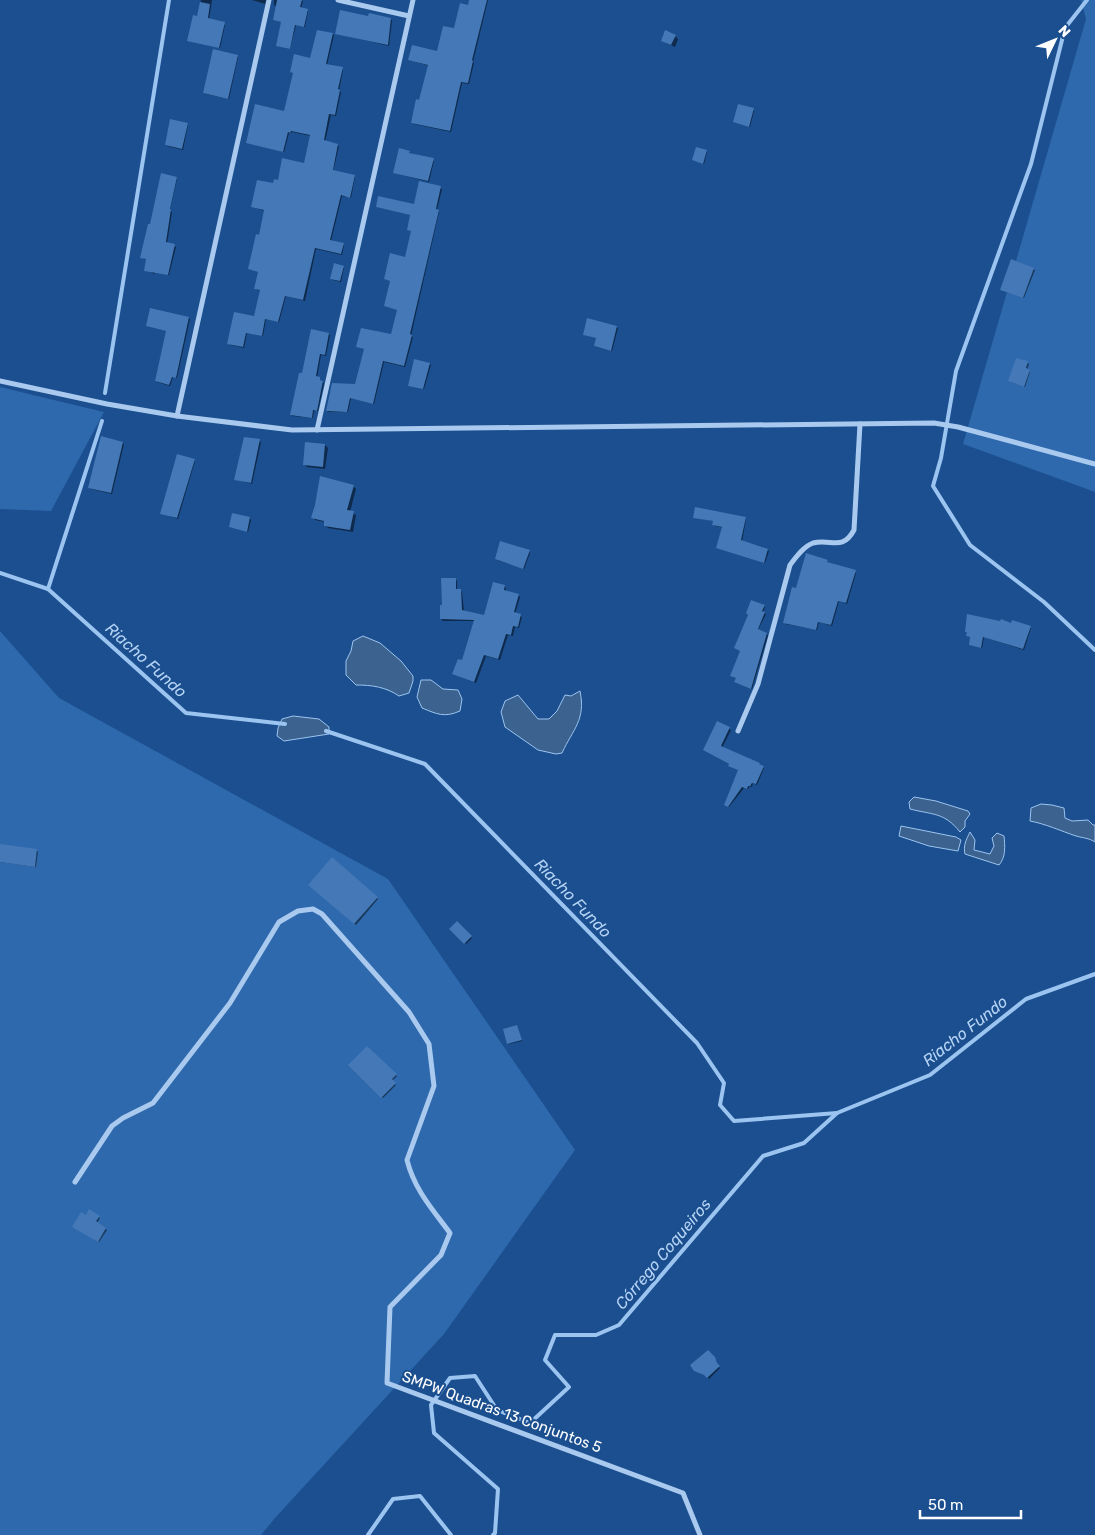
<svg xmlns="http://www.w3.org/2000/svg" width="1095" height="1535" viewBox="0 0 1095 1535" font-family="Rubik,sans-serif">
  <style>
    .green { fill: #2e69ad }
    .water { fill: #3c6290; stroke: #9cc4f0 }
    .shadow { fill: #0007 }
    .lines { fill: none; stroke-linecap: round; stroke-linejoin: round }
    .stream { stroke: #9cc4f0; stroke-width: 4 }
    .building { fill: #4478b7 }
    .street { stroke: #a9c9ee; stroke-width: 5 }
    .labels { text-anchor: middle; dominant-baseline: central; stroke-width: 4; stroke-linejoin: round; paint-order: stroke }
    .street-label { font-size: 15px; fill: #fff; stroke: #1b4f8f }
    .water-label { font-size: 16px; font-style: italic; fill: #b5d3f5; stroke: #1b4f8f }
  </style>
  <rect width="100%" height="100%" fill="#1b4f8f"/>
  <g class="green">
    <polygon points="1081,0 1095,0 1095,492 963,444 1086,19"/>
    <polygon points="0,387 104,412 51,511 0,509"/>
    <polygon points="0,631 59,698 388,879 575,1150 444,1334 275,1518 261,1535 0,1535"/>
  </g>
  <g class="water">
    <path d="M363,636L380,643L401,661L413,676V681L409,693L399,696C386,687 372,685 356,685L346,675V661L351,651L353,641Z"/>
    <path d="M421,680H431L443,689L458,690L462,699L460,711C444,718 437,714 422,708L417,697Z"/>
    <path d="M580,691C586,720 573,729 562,753L556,754L538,750L505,727L501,712L505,701L518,695L538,719H549L557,711L565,695L571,696Z"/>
    <polygon points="293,716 319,719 329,727 329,734 284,741 277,736 278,728 282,719"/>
    <path d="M914,797L936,801L968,811L970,814L965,821V827L960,832C944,812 933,815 910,809L909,802Z"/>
    <path d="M1041,804L1052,805L1064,808L1065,818L1072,821L1088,820L1093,825H1095V842C1089,838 1083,838 1076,836C1061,831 1046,824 1030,821L1031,808Z"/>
    <polygon points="901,826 956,837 961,840 958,851 929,846 899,836"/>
    <path d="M970,832L975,840L974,850L990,854L994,846L992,838L997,833L1004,836C1005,846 1006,857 999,865L965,854C963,846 966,840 970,832Z"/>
  </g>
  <g class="shadow">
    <polygon points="201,0 212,0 209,20 225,25 220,48 189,40 198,17"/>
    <polygon points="252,0 266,0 265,4"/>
    <polygon points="274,0 301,0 303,1 301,8 308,11 305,27 296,25 290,49 278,46 282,22 274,20 277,7 274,5"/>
    <polygon points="471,0 488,0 473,62 474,63 469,84 462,83 451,132 414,124 412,123 420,101 429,66 410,60 438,52 455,30 469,6"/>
    <polygon points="369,17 392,20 389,46 336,33"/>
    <polygon points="332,34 334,35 327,65 343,70 339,91 341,92 336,116 331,115 325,142 339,146 333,172 355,177 351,198 342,196 331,241 344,245 342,255 316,249 305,301 286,296 279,322 266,319 263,336 247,333 244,348 230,345 229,343 255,318 261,291 255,289 259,272 249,269 260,236 265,211 252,207 274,185 305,165 311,136 292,132 291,133 289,133 284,152 248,143 285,112 294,73 291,72 311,60"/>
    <polygon points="675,36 678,39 675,47 666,43 663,40"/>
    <polygon points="237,56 238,57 229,99 206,94 204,93"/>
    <polygon points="753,110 754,111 750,127 734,122"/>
    <polygon points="187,124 188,125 183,150 167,146 166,145"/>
    <polygon points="706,151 707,152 704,164 693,160"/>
    <polygon points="409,152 410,154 434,161 429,182 395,173"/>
    <polygon points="176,178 177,179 170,210 172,212 167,244 176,247 169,275 155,272 155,274 145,270 147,260 141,257 151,226"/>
    <polygon points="420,183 442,189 437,210 439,212 411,336 413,337 405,367 384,362 374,404 351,398 348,412 328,412 327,411 356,385 365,349 358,347 392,336 398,310 386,306 392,281 385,279 406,259 412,231 411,215 377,207 415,206"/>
    <polygon points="1012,261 1035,270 1024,298 1003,291"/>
    <polygon points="343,267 344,268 341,282 333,280 331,279"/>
    <polygon points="189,318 190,319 177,378 173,377 170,386 157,382 156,381 167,331 147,326"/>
    <polygon points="616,327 618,328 612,351 596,347 595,346 597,338 584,335"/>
    <polygon points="329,334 330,335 326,356 321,355 317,378 320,378 320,381 324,383 318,411 314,411 313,418 292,416 291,414 302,375"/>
    <polygon points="1028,363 1029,364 1027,370 1030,372 1025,387 1011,382 1010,381"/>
    <polygon points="429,364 431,365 424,389 411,386"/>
    <polygon points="260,441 261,442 252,484 237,480"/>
    <polygon points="123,443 124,444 112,494 91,489 90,488"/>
    <polygon points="325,445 328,448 325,469 307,467 304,464"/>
    <polygon points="194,460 195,461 178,519 163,514"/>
    <polygon points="353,486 356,489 350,512 356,515 353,532 328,528 325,525 325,522 315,520 313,517"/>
    <polygon points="250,518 251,520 248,532 230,527"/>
    <polygon points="696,518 745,518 746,519 742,542 767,550 769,551 765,563 718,548 724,528 715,526 714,521"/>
    <polygon points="529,552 530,553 524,569 497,560"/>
    <polygon points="827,561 828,563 856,573 847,604 839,601 832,626 819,622 817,630 786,624 785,622 797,590"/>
    <polygon points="455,579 457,581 457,590 460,590 462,592 464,611 485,617 504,586 506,588 505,592 518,595 520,597 515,614 522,617 519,628 515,627 513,636 508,635 500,660 486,656 476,683 454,674 463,662 475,621 443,621 441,619 443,607"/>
    <polygon points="764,606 765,607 763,613 766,614 758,630 768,635 752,689 737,683 735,682 737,678 733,677 741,651 735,648"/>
    <polygon points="1012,624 1031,628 1024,650 984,637 982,648 970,645 971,638 969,637"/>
    <polygon points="718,722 731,730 722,748 759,764 764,768 757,785 753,783 752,787 750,786 748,789 744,788 729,807 727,806 739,770 706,751"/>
    <polygon points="0,845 36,850 38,852 36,867 0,862"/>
    <polygon points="332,859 378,899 356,925 310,884"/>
    <polygon points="457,922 472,938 466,944 451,929"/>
    <polygon points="517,1026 522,1041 509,1044 508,1043"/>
    <polygon points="367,1047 397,1076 392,1081 396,1085 383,1098 350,1065"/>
    <polygon points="86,1216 99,1217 100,1218 97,1223 107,1230 99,1242 75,1228"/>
    <polygon points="717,1365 720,1368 709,1379 706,1376"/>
  </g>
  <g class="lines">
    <g class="stream">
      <polyline points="1087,0 1065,28 1031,164 956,371 941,458 933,486 970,545 1044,602 1095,650"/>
      <polyline points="105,393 169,0"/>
      <polyline points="0,573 48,589 186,713 285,724"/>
      <polyline points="48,589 102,421"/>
      <polyline points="326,731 425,764 697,1043 724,1083 720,1105 734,1121 837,1113 930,1075 1026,999 1095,974"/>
      <polyline points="368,1535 393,1499 420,1496 451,1535"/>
      <polyline points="493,1535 495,1533 498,1489 434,1433 431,1405 450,1378 475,1376 497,1410 530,1423 569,1387 545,1360 555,1335 596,1335 619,1325 763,1156 804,1143 837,1113"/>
    </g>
  </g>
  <g class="building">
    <polygon points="277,0 302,0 300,7 308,9 304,27 295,25 290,49 276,46 281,22 273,20"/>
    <polygon points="469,0 487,0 472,60 473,61 468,83 461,82 450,131 411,123 416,99 419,100 428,65 408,60 412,45 437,51 443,26 454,28 460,3 468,5"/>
    <polygon points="200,2 210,4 208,18 225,22 219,48 187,41 193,15 197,16"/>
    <polygon points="340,10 368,16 369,13 391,18 388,45 335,34"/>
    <polygon points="317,30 333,33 326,64 343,67 338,89 340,90 335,115 329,114 324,140 338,144 333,170 355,175 350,198 341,195 330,240 344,243 341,254 315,248 303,300 285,296 278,322 265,319 262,336 246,333 243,347 227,344 234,312 254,316 260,290 254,289 258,272 248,269 256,234 259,235 264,210 251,207 257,180 273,183 274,179 278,180 282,158 304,163 310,135 291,131 290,133 288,132 283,152 246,143 255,104 284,111 293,73 290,72 294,54 310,58"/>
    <polygon points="665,30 676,35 671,45 661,41"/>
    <polygon points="213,49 238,55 228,99 203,93"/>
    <polygon points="738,104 754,108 749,127 733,122"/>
    <polygon points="170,119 188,123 182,149 165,145"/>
    <polygon points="696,147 707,150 703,164 692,160"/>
    <polygon points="399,148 410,151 409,153 434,158 428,181 393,173"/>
    <polygon points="161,173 177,177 170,209 171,209 166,242 175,244 168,275 144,271 146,259 140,258 148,224 150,224"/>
    <polygon points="419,181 441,186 436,209 439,210 410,334 412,335 404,366 383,361 373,404 350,398 347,412 326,411 332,383 355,384 364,349 356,347 361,328 391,334 397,310 384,306 390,281 384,279 390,253 405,257 411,231 407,230 410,215 376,207 378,196 414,204"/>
    <polygon points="1011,259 1034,268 1023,298 1000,290"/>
    <polygon points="334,263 344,266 340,281 330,279"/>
    <polygon points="150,308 189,317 176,378 172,377 169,385 155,381 166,331 146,326"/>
    <polygon points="587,318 617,326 611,351 594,346 596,338 583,335"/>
    <polygon points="311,329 329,333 325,355 320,354 316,376 320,377 320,380 323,381 317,411 313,410 312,418 290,415 299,373 302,373"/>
    <polygon points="1016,358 1028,361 1026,368 1030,370 1024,387 1008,381"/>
    <polygon points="414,359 430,363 423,389 408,386"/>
    <polygon points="101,436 123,442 111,493 88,488"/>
    <polygon points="244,437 260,439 251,483 234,480"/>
    <polygon points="305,442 325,444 323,467 303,465"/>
    <polygon points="177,454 195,459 177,518 160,514"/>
    <polygon points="320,476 354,485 347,510 354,511 350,530 324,526 324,521 311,518 315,505"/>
    <polygon points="695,507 746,517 741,540 768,549 764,563 716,548 722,527 712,525 713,521 693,518"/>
    <polygon points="232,513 250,517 247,532 229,527"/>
    <polygon points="500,541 530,550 523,569 495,559"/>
    <polygon points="806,553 828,560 827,562 856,570 846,603 838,601 831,625 818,622 816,630 783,623 792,587 796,588"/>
    <polygon points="441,578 456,578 456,589 461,589 462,610 484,615 493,582 505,585 504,590 519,594 514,612 521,614 518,627 513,626 511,635 506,634 498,659 484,655 474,682 452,674 458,659 462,660 474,620 440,619 440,605 442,605"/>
    <polygon points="751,600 765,605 762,611 765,612 758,629 767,633 751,689 734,682 736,678 730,676 740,651 734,648 748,615 746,613"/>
    <polygon points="967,614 1000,621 1001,619 1011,623 1012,620 1031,626 1023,649 983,637 981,648 969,645 970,637 966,636 967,632 965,632"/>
    <polygon points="717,721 730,727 721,746 760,763 759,764 764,766 756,784 752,783 750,786 748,786 747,789 742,787 728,807 724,805 738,770 728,766 729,764 703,750"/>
    <polygon points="0,844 37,849 35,867 0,862"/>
    <polygon points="332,857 378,897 354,924 308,885"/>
    <polygon points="457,921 472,936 464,944 449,929"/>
    <polygon points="517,1025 522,1040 507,1044 503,1029"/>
    <polygon points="367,1046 397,1074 392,1079 396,1083 381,1098 348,1065"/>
    <polygon points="89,1209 100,1216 96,1221 106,1228 98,1242 72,1227 81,1212 86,1215"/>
    <polygon points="708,1350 715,1357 717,1363 720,1366 707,1378 704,1375 694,1371 690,1365"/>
  </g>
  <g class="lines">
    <g class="street">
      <polyline points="338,0 409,16"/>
      <polyline points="0,381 107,404 177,416 292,430 934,423 958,427 1095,464"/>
      <polyline points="177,416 269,0"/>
      <polyline points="317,430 413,0"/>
      <path d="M738,731L758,684L790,565C796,557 804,546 813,543C831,538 842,552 854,530L860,424"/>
      <path d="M75,1182L112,1126L123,1118L153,1103L230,1003L279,922L298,911L313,909L322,914L409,1012L429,1044L434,1086L407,1160C414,1189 433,1210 450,1233L441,1255L390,1307L387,1383L683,1493L700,1535"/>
    </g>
  </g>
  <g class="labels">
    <g class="street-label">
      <text transform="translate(502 1412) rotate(20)">SMPW Quadras 13 Conjuntos 5</text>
    </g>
    <g class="water-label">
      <text transform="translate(146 660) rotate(42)">Riacho Fundo</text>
      <text transform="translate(573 898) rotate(46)">Riacho Fundo</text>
      <text transform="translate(965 1031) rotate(-38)">Riacho Fundo</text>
      <text transform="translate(663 1254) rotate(-50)">Córrego Coqueiros</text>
    </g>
  </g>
  <g transform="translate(1055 40) rotate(47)" stroke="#1b4f8f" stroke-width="4" paint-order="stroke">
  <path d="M0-4L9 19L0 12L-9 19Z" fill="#ffffff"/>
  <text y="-8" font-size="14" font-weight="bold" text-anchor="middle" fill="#ffffff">N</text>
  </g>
  <path d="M920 1510v8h101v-8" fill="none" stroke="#ffffff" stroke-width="2.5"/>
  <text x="928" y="1510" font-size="15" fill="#ffffff" stroke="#1b4f8f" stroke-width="4" paint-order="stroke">50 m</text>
</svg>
